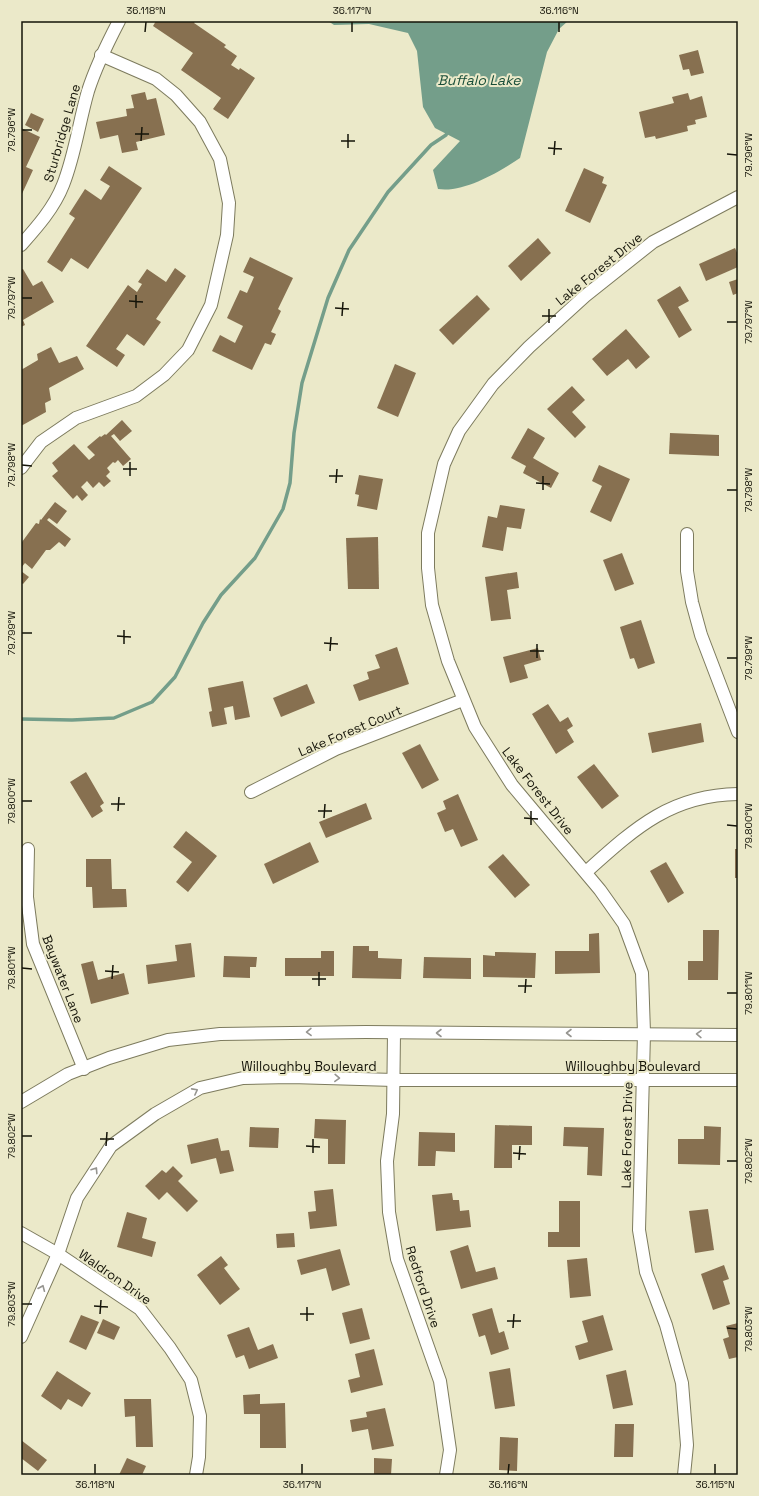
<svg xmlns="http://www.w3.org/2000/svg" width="759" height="1496" viewBox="0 0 759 1496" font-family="'Space Grotesk',sans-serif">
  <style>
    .water { fill: #749e8a }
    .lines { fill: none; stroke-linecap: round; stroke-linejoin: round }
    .stream { stroke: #749e8a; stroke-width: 3.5 }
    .building { fill: #877050 }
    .minor-casing { stroke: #7d7b5e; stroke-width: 14 }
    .minor { stroke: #fff; stroke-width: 12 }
    .oneway { stroke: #969590 }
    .ticks { fill: none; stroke: #151409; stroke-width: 1.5 }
    .labels { text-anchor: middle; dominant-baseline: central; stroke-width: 4; stroke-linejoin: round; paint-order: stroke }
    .street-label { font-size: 13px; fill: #151409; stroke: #ebe9c9 }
    .water-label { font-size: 14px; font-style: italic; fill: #174d38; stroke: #ebe9c9 }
    .neatline { fill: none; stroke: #151409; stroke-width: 1.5 }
    .ticks-label { font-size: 10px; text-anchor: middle; fill: #151409 }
  </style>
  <rect width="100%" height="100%" fill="#ebe9c9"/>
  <path class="water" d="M328,21H568L559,29L547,52L520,158C499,172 464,193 438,189L433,170L460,141L435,128L423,107L417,51L408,33L369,24L334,25Z"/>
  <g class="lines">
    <polyline class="stream" points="21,719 72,720 114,718 152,702 175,677 203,623 221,595 255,558 283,509 290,483 294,433 302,383 328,298 349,250 388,192 431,145 446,135 448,131"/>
  </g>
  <g class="building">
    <polygon points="156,21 195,21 194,23 226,45 224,47 237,56 231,65 239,70 240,68 255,78 228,119 213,109 221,98 181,70 193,53 153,26"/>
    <polygon points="698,50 704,73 691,76 689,69 683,70 679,55"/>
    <polygon points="145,92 147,100 156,98 165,135 136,142 138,150 122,153 118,135 100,139 96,122 127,116 126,109 134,108 131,95"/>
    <polygon points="688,93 690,100 702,96 707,117 695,120 696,124 687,126 688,131 656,139 655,136 645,138 639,112 674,103 672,97"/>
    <polygon points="31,113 44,119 38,132 25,125"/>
    <polygon points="21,128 40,137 26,167 33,170 21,196"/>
    <polygon points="109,166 142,188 88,269 71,258 62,272 47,262 75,218 69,214 85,189 101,200 110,186 100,180"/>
    <polygon points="584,168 604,177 602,183 607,185 590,223 565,211"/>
    <polygon points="538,238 551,253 521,281 508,266"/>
    <polygon points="735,248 738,255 738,267 706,281 699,264"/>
    <polygon points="250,257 293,278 278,309 281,311 271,332 276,334 271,345 265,343 252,370 212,351 220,335 235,343 243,326 227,318 240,290 247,293 254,277 243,272"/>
    <polygon points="175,268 186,276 156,319 161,322 144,346 127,334 116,349 125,355 117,367 86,346 128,285 137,292 142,284 138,282 147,269 166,282"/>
    <polygon points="21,269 23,269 33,286 42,281 54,302 23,320 25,325 21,327"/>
    <polygon points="738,279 738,293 733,295 729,282"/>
    <polygon points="680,286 689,301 678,307 692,330 679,338 657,300"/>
    <polygon points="477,295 490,309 453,345 439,330"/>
    <polygon points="626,329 650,357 636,369 628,359 607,376 592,359"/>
    <polygon points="51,347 59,363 77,356 84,369 49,388 51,400 45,403 46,412 21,426 21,370 38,360 37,354"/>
    <polygon points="395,364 416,373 398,417 377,408"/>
    <polygon points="572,386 585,400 572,412 586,427 575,438 547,409"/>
    <polygon points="122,420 132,431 120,441 114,434 111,436 131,459 123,466 118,460 115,463 113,462 107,468 110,472 106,476 111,481 104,487 99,482 93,488 87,481 81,487 88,495 82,501 77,495 73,499 52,476 58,471 52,463 74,444 89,460 95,455 87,447 100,436 101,437 105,434 106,435"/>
    <polygon points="528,428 545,438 533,458 559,473 551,488 523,473 526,466 511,458"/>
    <polygon points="670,433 719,435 719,456 669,454"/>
    <polygon points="599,465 630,479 611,522 590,512 602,486 592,481"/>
    <polygon points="359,475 383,479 377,510 357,506 359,495 355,494"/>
    <polygon points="55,502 67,511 57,524 49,518 47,520 71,539 65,547 59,542 50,550 46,550 32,569 25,563 21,568 21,541 22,542 36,523 39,524 40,519 41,520"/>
    <polygon points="500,505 525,509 521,529 507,527 503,551 482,547 488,516 497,518"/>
    <polygon points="378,537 379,589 348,589 346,538"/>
    <polygon points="622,553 634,584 615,591 603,560"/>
    <polygon points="21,571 29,577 23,584 21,583"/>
    <polygon points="517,572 519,588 507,590 511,619 491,621 485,577"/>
    <polygon points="641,620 655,663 638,669 634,658 630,659 620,627"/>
    <polygon points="397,647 409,684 359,701 353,685 369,679 367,672 380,668 375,655"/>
    <polygon points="538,648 541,660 524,665 528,678 510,683 503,657"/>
    <polygon points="243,681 250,717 235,720 233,706 224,708 227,724 212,727 209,712 212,711 208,688"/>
    <polygon points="307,684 315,703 281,717 273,698"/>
    <polygon points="548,704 560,722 568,717 573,726 567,730 574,742 556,754 532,714"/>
    <polygon points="701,723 704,742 652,753 648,733"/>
    <polygon points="420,744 439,780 422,789 402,753"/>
    <polygon points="594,764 619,796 602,809 577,777"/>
    <polygon points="86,772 104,803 100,806 103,811 92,818 70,782"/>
    <polygon points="458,794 478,840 461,847 453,829 445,832 437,813 446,809 443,801"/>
    <polygon points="366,803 372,819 326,838 319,822"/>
    <polygon points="186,831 217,856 188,892 176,882 192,862 173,847"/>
    <polygon points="310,842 319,862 273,884 264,864"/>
    <rect x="735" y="849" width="3" height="29"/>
    <polygon points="503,854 530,885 515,898 488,867"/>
    <polygon points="86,859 111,859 112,889 126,889 127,907 93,908 92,887 86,887"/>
    <polygon points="666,862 684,893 668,903 650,871"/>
    <polygon points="703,930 719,930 718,980 688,980 688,961 703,961"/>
    <polygon points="599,933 600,973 555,974 555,951 589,951 589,934"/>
    <polygon points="191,943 195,977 148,984 146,965 177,961 175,945"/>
    <polygon points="353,946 369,946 369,951 378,951 378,958 402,959 401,979 352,978"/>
    <polygon points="321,951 334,951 334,976 285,976 285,958 321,958"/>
    <polygon points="495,952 536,953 535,978 483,977 483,955 495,956"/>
    <polygon points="224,956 257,957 256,967 250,967 250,978 223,977"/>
    <polygon points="424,957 471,958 471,979 423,978"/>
    <polygon points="93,961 98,980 124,973 129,994 91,1004 81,964"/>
    <polygon points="315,1119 346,1120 345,1164 328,1164 328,1139 314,1138"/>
    <polygon points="495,1125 532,1126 532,1145 512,1145 512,1168 494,1168"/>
    <polygon points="704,1126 721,1127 720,1165 678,1164 678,1139 704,1139"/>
    <polygon points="250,1127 279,1128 278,1148 249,1147"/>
    <polygon points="564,1127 604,1128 602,1176 587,1175 588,1147 563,1146"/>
    <polygon points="419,1132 455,1133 455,1152 436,1151 435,1166 418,1166"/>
    <polygon points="218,1138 221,1151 229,1150 234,1171 220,1174 216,1158 191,1164 187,1145"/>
    <polygon points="173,1166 183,1176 178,1181 198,1201 187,1212 167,1192 159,1200 145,1186 162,1170 166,1173"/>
    <polygon points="333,1189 337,1226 310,1229 308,1212 316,1211 314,1191"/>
    <polygon points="452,1193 453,1200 459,1200 460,1211 469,1210 471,1227 436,1231 432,1195"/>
    <polygon points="559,1201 580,1201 580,1247 548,1247 548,1232 559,1232"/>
    <polygon points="708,1209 714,1250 695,1253 689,1211"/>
    <polygon points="127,1212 147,1218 142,1238 156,1242 152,1257 117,1247"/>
    <polygon points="294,1233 295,1247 277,1248 276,1234"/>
    <polygon points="468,1245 476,1272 495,1267 498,1279 461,1289 450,1251"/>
    <polygon points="340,1249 350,1285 332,1291 326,1268 301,1275 297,1260"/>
    <polygon points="221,1256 228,1265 224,1268 240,1289 220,1305 197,1275"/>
    <polygon points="587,1258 591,1296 570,1298 567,1260"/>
    <polygon points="724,1265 729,1279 723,1281 730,1304 713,1310 701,1274"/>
    <polygon points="362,1308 370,1339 350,1344 342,1313"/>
    <polygon points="492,1308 499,1333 504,1331 509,1349 491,1355 485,1335 479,1337 472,1314"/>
    <polygon points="81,1315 99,1322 86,1350 69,1342"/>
    <polygon points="603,1315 613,1350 579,1360 575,1346 588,1342 582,1321"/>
    <polygon points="103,1319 120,1327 114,1340 97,1333"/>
    <polygon points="738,1323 738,1357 729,1359 723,1339 729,1337 726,1326"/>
    <polygon points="249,1327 258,1350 273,1344 278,1358 249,1369 244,1355 236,1358 227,1335"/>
    <polygon points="374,1349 383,1385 351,1393 348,1380 360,1377 355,1354"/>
    <polygon points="510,1368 515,1406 495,1409 489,1372"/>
    <polygon points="626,1370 633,1405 613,1409 606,1375"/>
    <polygon points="57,1371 91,1393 82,1407 68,1399 61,1410 41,1396"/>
    <polygon points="260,1394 260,1404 285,1403 286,1448 260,1448 260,1414 244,1414 243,1395"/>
    <polygon points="124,1399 151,1399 153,1447 136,1447 135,1416 125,1417"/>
    <polygon points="385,1408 394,1446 372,1450 368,1429 352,1432 350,1420 367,1417 366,1412"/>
    <polygon points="615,1424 634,1424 633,1457 614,1457"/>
    <polygon points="500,1437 518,1438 517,1471 499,1470"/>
    <polygon points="21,1440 47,1460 38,1471 21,1458"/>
    <polygon points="127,1458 146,1466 142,1475 119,1475"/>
    <polygon points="374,1458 392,1459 391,1475 374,1475"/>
  </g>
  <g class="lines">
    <g class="minor-casing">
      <g id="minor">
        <path d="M21,245C37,227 54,208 63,185C75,155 79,122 88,91C96,66 107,44 119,21"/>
        <polyline points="21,468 41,442 76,418 136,396 164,375 188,350 211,305 227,235 229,203 220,159 200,122 176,95 156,79 101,55"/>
        <polyline points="687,534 687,571 692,602 701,635 738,732"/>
        <polyline points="251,792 336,749 463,700"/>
        <polyline points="28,849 27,897 33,944 84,1069"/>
        <path d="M586,872C634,829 670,795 738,794"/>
        <polyline points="394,1033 393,1114 387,1161 389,1212 397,1259 440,1381 450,1450 446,1475"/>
        <polyline points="21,1102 68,1074 109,1058 168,1040 220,1034 366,1032 738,1035"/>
        <polyline points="21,1233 58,1254 140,1309 170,1348 191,1380 200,1416 199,1457 196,1475"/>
        <polyline points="21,1337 58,1254 77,1198 111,1146 155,1114 200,1088 243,1078 291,1077 394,1080 738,1080"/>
        <polyline points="684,1475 687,1445 682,1383 666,1325 646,1272 639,1230 644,1033 642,973 624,924 600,890 512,785 475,727 448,661 432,605 428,568 428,533 444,464 459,431 493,384 529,347 585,296 653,242 738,197"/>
      </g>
    </g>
    <use href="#minor" class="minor"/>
  </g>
  <defs><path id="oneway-chevron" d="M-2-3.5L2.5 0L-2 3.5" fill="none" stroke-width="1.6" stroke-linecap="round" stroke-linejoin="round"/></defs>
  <g class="oneway">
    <use href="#oneway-chevron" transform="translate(309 1032) rotate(179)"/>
    <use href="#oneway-chevron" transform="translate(439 1033) rotate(-180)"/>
    <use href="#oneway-chevron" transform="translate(569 1033) rotate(-180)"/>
    <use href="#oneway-chevron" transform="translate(699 1034) rotate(-179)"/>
    <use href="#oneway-chevron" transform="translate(337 1078) rotate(2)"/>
    <use href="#oneway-chevron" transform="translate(195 1091) rotate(-28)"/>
    <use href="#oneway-chevron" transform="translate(95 1170) rotate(-57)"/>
    <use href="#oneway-chevron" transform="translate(42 1288) rotate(-67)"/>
  </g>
  <path class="ticks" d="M145,32L146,22M352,32V22M559,32V22M22,130H32M135,134H149M141,141L142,127M341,141H355M348,148V134M548,148L562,149M727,154L737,155M554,155L555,141M22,298H32M129,301L143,302M136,308V295M335,308L349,309M342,316L343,302M542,316H556M727,322H737M549,323V309M22,465L32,466M123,469H137M130,476V462M329,476H343M336,483L337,469M536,483L550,484M543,490V476M727,490H737M22,633H32M117,636L131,637M324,643L338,644M124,644V630M330,651L331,637M530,651H544M537,658V644M727,658H737M22,801H32M111,804H125M118,811L119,797M318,811H332M324,818L325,804M524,818L538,819M531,825V811M727,825L737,826M22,968L32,969M105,971L119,972M112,979L113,965M312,979H326M319,986V972M518,986H532M525,993L526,979M727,993H737M22,1136H32M100,1139H114M106,1146L107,1132M306,1146L320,1147M313,1153V1139M513,1153L526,1154M519,1160L520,1146M727,1161H737M22,1304H32M94,1306L108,1307M100,1314L101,1300M300,1314H314M307,1321V1307M507,1321H521M513,1328L514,1314M727,1328L737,1329M95,1474V1464M302,1474V1464M508,1474L509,1464M715,1474V1464"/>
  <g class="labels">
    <g class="street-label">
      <text transform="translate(62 133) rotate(-74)">Sturbridge Lane</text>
      <text transform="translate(599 269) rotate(-39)">Lake Forest Drive</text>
      <text transform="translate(350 731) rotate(-23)">Lake Forest Court</text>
      <text transform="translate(538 791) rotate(52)">Lake Forest Drive</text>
      <text transform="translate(63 979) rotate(69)">Baywater Lane</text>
      <text x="309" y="1066">Willoughby Boulevard</text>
      <text x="633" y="1066">Willoughby Boulevard</text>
      <text transform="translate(627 1135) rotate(-89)">Lake Forest Drive</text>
      <text transform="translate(115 1277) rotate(35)">Waldron Drive</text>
      <text transform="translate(423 1287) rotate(72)">Redford Drive</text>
    </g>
    <g class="water-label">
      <text x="479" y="80">Buffalo Lake</text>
    </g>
  </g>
  <rect width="759" height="1496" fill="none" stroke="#ebe9c9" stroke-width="44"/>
  <rect x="22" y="22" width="715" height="1452" class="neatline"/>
  <g class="ticks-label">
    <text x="146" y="14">36.118°N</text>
    <text x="352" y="14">36.117°N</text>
    <text x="559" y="14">36.116°N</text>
    <text transform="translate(11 130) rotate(-90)" y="4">79.796°W</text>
    <text transform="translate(748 155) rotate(-90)" y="4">79.796°W</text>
    <text transform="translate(11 298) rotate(-90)" y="4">79.797°W</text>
    <text transform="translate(748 322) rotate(-90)" y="4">79.797°W</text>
    <text transform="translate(11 465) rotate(-90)" y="4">79.798°W</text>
    <text transform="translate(748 490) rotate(-90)" y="4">79.798°W</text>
    <text transform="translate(11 633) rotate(-90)" y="4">79.799°W</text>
    <text transform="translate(748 658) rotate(-90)" y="4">79.799°W</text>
    <text transform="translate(11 801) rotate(-90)" y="4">79.800°W</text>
    <text transform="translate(748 826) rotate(-90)" y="4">79.800°W</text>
    <text transform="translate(11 968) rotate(-90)" y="4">79.801°W</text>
    <text transform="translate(748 993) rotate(-90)" y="4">79.801°W</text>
    <text transform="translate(11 1136) rotate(-90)" y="4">79.802°W</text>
    <text transform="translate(748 1161) rotate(-90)" y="4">79.802°W</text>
    <text transform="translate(11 1304) rotate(-90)" y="4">79.803°W</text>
    <text transform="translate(748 1329) rotate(-90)" y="4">79.803°W</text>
    <text x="95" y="1488">36.118°N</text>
    <text x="302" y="1488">36.117°N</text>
    <text x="508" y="1488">36.116°N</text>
    <text x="715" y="1488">36.115°N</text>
  </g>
</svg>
